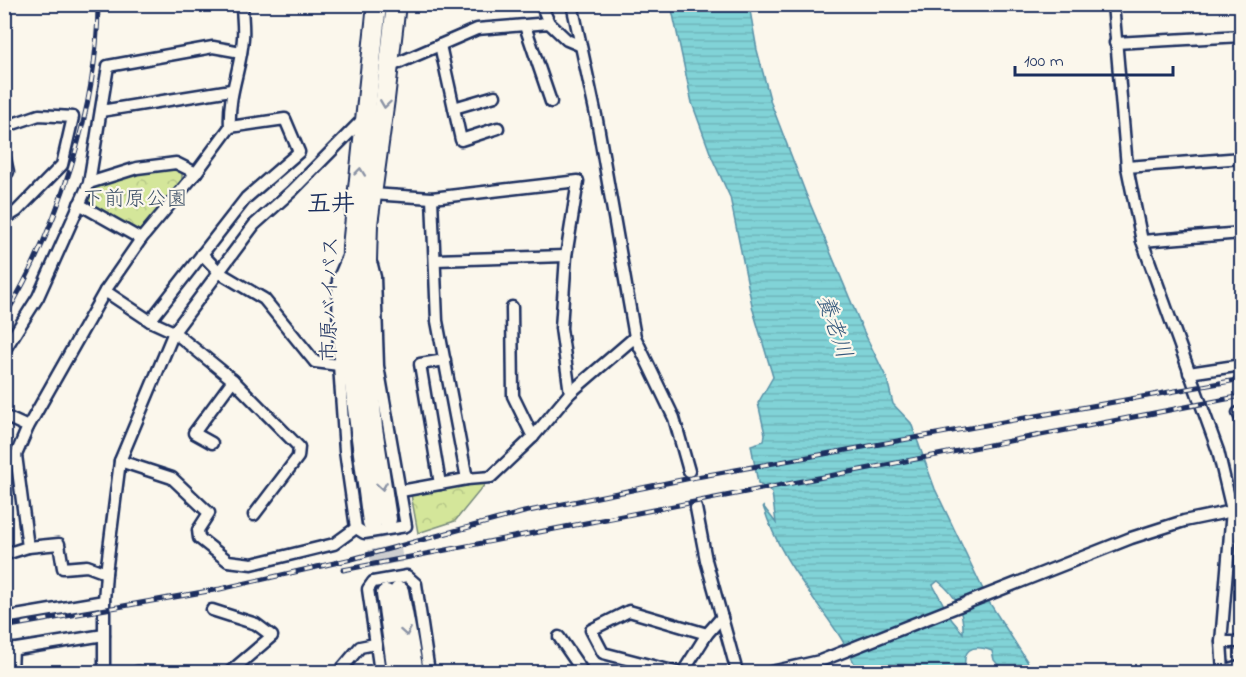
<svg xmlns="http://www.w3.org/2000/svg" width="1246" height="677" viewBox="0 0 1246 677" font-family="'Indie Flower','Klee One',sans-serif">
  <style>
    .park { fill: url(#park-crowns); stroke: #788a7c; stroke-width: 1.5 }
    .water { fill: url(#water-rules); stroke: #5891a7; stroke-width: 1.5; fill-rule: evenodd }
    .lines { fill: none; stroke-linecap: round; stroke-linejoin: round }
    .trunk-tunnel { stroke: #cecfd0; stroke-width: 18; stroke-dasharray: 18 9; stroke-linecap: butt }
    .minor-casing { stroke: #1b2f5e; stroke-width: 15 }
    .trunk-casing { stroke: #1b2f5e; stroke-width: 22 }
    .minor { stroke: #fbf7ec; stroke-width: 10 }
    .trunk { stroke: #fbf7ec; stroke-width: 18 }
    .rail-casing { stroke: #1b2f5e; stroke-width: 5 }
    .rail { stroke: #fbf7ec; stroke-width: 3; stroke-dasharray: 9; stroke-linecap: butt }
    .oneway { stroke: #8b93a5 }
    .labels { text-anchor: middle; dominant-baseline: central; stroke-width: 4.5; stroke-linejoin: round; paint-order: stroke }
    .park-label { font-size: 21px; fill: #40546a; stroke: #fbf7ec }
    .street-label { font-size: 21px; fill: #1b2f5e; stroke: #fbf7ec }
    .water-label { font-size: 22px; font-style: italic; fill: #34587c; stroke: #fbf7ec }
    .quarter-label { font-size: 24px; font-weight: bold; fill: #1b2f5e; stroke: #fbf7ec }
  </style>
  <defs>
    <pattern id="park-crowns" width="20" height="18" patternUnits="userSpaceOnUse" patternTransform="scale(1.5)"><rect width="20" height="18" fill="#d4e69a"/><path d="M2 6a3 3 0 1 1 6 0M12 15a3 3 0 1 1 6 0" fill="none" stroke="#b5c687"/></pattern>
    <pattern id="water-rules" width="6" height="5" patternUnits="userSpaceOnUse" patternTransform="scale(1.5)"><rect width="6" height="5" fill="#81d3d7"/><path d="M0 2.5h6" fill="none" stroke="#6fb5bb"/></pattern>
  </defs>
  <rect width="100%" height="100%" fill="#fbf7ec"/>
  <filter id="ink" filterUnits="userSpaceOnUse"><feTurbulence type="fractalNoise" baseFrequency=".0167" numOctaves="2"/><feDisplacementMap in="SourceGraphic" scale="12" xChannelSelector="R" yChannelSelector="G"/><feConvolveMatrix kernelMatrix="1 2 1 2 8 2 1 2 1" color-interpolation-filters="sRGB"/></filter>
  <g filter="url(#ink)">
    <g class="park">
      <path d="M173,169L182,172V181L144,231L137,232L91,206L88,200C89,198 90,193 91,191C101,177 156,171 173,169Z"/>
      <polygon points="491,477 455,521 418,533 410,489"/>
    </g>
    <path class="water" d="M671,5H749L757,50L771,103L806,194L863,330L887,379L893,404L911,423L935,489L989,602L1034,672H1004L994,660L992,651C971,643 961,650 966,672H859C852,660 847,647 839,635C809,590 780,559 763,506L776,523L772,493L758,483L751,445L764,441L765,434L758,403L773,377L753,310L730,197L712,158L692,103ZM938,581C956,595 964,611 963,633L952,620L933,585Z"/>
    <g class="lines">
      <g class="trunk-tunnel">
        <polyline points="387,519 399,591"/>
        <polyline points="372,522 386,594"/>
      </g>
      <g class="minor-casing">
        <g id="minor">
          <polyline points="541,4 549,23"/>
          <polyline points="572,4 597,120 635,337 674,418 689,471"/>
          <polyline points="1113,4 1127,167 1142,241 1218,451 1232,510 1221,642 1223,672"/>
          <polyline points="525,26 551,102"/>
          <polyline points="1115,43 1242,36"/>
          <polyline points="440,45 461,140 498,128"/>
          <polyline points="389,67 477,29 549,23 567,40 579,45"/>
          <polyline points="454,108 495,96"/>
          <polyline points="101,111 231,90"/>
          <polyline points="4,127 39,115 73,117 62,165 17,211 4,219"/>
          <polyline points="4,154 8,172"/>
          <polyline points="1127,167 1242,158"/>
          <polyline points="89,183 137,168 176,163 196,173"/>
          <polyline points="372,194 432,198 578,181 566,256 561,328 570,393"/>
          <polyline points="432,198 437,321 467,479"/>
          <polyline points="79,204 141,239"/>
          <polyline points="1142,241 1242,233"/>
          <polyline points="202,254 220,273 264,299 315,362 339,365"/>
          <polyline points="347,259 338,280 339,365 345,451 356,528 364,533 406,526 378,366 375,277 372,265"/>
          <polyline points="435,260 566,256"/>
          <polyline points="105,291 150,321 246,198 299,152 285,119 230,127"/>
          <polyline points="512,307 513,396 533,437"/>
          <polyline points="150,321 174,332 233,380 299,447 298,457 254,515"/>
          <polyline points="4,351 38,297 89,183 108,66 213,47 241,52"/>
          <polyline points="1189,373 1242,365"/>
          <polyline points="1242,412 1238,413 1242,421"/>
          <polyline points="4,416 28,427"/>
          <polyline points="212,443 194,433 233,380"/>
          <polyline points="120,461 172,478 209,513 198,530 199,538 228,561 252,564 334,544 356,528"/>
          <polyline points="440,484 420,364 445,360"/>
          <polyline points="401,491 467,479 491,477 533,437 570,393 635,337"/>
          <polyline points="696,508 706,560 737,672"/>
          <polyline points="28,547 59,544 63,568 87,566 106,573"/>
          <path d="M4,553L6,554L28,547L16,455L28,427L105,291L141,239L196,173L230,127C228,92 241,70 243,38C244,27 242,15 242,4"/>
          <polyline points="212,610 256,624 272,636 230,672"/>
          <polyline points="4,618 104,601"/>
          <polyline points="559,637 583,672"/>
          <polyline points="1221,642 1242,642"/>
          <polyline points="4,651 104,635"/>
          <polyline points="1223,671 1242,665"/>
          <polyline points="12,672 13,649"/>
          <polyline points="104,672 104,601 106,573 120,461 174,332 254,225 292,191 365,117"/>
          <polyline points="137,672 140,672"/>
          <polyline points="339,672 360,647 375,644"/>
          <polyline points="380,672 368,589 373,582 407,576 416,584 429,672"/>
          <polyline points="676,672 603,653 591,630 629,611 707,634"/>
          <polyline points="683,672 707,634 722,617"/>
          <polyline points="771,672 820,661 1131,538 1184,521 1242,509"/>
        </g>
      </g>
      <g class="trunk-casing">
        <g id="trunk">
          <polyline points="387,519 373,428 365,334 368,224 385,99 396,4"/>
          <polyline points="372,522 353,377 350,330 352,247 377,4"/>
          <polyline points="399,591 414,672"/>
          <polyline points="386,594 397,672"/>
        </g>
      </g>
      <use href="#minor" class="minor"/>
      <use href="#trunk" class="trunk"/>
      <g class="rail-casing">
        <g id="rail">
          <path d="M4,318C57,230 98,108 98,4"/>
          <polyline points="343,570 1242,396"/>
          <polyline points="4,627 220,589 352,559 524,512 691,478 1242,379"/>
        </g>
      </g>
      <use href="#rail" class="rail"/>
    </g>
    <defs><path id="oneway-chevron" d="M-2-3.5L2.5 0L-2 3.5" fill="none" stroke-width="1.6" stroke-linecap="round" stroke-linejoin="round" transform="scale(1.5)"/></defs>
    <g class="oneway">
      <use href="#oneway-chevron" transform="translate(385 104) rotate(98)"/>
      <use href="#oneway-chevron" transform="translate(360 172) rotate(-84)"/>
      <use href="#oneway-chevron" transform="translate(382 486) rotate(81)"/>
      <use href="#oneway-chevron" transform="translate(406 632) rotate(80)"/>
    </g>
  </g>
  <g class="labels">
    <g class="park-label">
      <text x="135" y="200">下前原公園</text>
    </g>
    <g class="street-label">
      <text transform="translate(331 299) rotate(-89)">市原バイパス</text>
    </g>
    <g class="water-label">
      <text transform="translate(833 327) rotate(71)">養老川</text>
    </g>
    <g class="quarter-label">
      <text x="331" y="205">五井</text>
    </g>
  </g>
  <rect width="1246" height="677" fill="none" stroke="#fbf7ec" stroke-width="24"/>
  <rect x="12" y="12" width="1222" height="653" fill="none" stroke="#1b2f5e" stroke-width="2" filter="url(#ink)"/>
  <path d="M1015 66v9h158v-9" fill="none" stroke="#1b2f5e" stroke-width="3"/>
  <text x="1024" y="66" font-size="18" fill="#1b2f5e" stroke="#fbf7ec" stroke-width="4.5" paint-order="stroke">100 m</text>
</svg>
